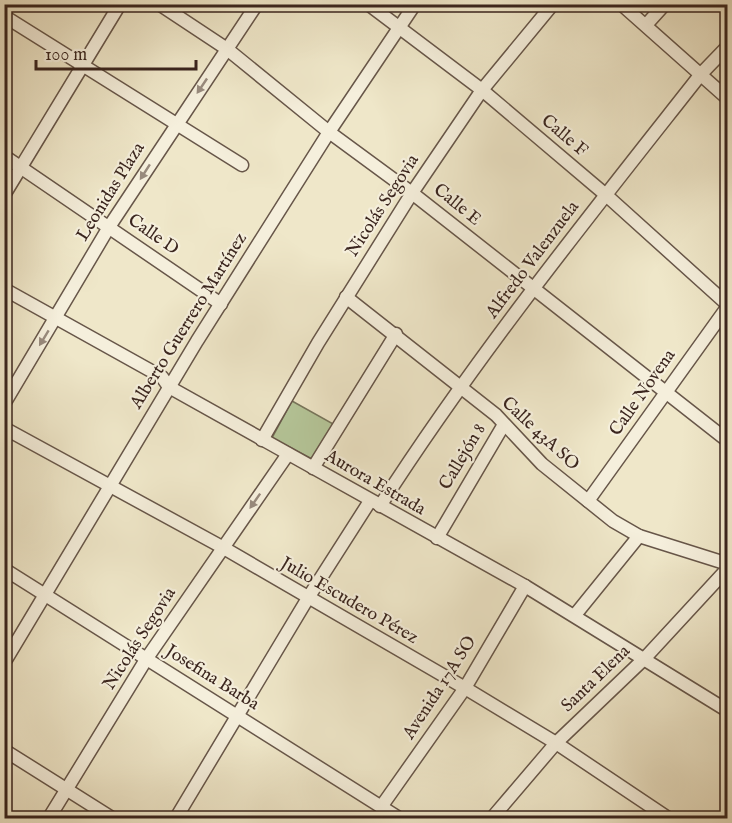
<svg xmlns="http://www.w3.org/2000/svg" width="732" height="823" viewBox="0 0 732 823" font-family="'IM FELL English',serif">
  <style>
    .green { fill: #b5c699; stroke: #78765c; stroke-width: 1.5 }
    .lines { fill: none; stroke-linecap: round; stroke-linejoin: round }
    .minor-casing { stroke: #675649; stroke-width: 15 }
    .minor { stroke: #f5efdc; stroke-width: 12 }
    .oneway { fill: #988a7d }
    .labels { text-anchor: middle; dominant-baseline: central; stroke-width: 4.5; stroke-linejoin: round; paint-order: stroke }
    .street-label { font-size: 18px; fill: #3a251e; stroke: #f5efdc }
  </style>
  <rect width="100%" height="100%" fill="#efe7c9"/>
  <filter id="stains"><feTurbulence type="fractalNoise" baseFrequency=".00333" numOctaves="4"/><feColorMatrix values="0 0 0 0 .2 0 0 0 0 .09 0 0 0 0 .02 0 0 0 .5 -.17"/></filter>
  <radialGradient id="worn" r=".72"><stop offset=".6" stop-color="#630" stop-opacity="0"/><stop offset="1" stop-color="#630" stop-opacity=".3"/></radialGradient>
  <polygon class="green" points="292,401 335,425 314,460 272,438"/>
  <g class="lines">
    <g class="minor-casing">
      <g id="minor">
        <polyline points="159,4 227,49 329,132 412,193 728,441"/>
        <polyline points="368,4 482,90 606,195 728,305"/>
        <polyline points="621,4 728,99"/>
        <polyline points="4,16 242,165"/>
        <polyline points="646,25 665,4"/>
        <polyline points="4,156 221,304"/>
        <polyline points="4,195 120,4"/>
        <polyline points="4,289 162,377 169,387 525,586 728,711"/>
        <polyline points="346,297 496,415 542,464 613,521 639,536 728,564"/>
        <polyline points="4,404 109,227 257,4"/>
        <polyline points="4,428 222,547 465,688 556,743 668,818"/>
        <polyline points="262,440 318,343 412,193 482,90 553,4"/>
        <polyline points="313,468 396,334"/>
        <polyline points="588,501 728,306"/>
        <path d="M380,506C477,355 590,215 701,74L728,46"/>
        <polyline points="437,538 503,426"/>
        <polyline points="4,569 399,818"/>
        <polyline points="575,615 639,536"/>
        <polyline points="4,663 197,341 329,132 415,4"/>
        <polyline points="4,750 112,818"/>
        <polyline points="381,807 465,688 525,586"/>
        <polyline points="49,818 147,658 288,454"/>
        <polyline points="176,818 308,598 370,501"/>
        <polyline points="492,818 556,743 645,658 728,568"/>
      </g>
    </g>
    <use href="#minor" class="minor"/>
  </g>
  <defs><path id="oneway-solid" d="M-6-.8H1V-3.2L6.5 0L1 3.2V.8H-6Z" transform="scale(1.5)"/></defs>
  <g class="oneway">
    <use href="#oneway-solid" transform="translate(202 86) rotate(124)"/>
    <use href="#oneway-solid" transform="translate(145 172) rotate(123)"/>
    <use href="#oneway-solid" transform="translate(44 338) rotate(121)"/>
    <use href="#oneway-solid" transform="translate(255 501) rotate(125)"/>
  </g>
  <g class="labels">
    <g class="street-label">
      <text transform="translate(564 136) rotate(40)">Calle F</text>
      <text transform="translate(111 192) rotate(-58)">Leonidas Plaza</text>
      <text transform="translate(457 205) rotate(39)">Calle E</text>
      <text transform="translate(383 206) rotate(-57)">Nicolás Segovia</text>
      <text transform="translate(153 235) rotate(35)">Calle D</text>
      <text transform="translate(533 260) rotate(-53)">Alfredo Valenzuela</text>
      <text transform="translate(189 321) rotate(-58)">Alberto Guerrero Martínez</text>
      <text transform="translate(643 393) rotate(-55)">Calle Novena</text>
      <text transform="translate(540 434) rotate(43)">Calle 43A SO</text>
      <text transform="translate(463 457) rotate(-59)">Callejón 8</text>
      <text transform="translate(375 483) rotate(30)">Aurora Estrada</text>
      <text transform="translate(349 601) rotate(30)">Julio Escudero Pérez</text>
      <text transform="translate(140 639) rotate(-57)">Nicolás Segovia</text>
      <text transform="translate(212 678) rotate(32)">Josefina Barba</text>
      <text transform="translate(596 679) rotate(-44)">Santa Elena</text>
      <text transform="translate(440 688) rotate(-57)">Avenida 17A SO</text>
    </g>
  </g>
  <rect width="732" height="823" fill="none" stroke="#efe7c9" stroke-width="24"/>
  <rect x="6" y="6" width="720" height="811" fill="none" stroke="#3a251e" stroke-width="3"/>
  <rect x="12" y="12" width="708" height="799" fill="none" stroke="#3a251e" stroke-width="1.5"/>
  <path d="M36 60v9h160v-9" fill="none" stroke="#3a251e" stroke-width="3"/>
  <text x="45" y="60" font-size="18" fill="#3a251e" stroke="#f5efdc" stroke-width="4.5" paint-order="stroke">100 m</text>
  <rect width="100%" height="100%" filter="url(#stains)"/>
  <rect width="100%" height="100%" fill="url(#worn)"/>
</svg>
